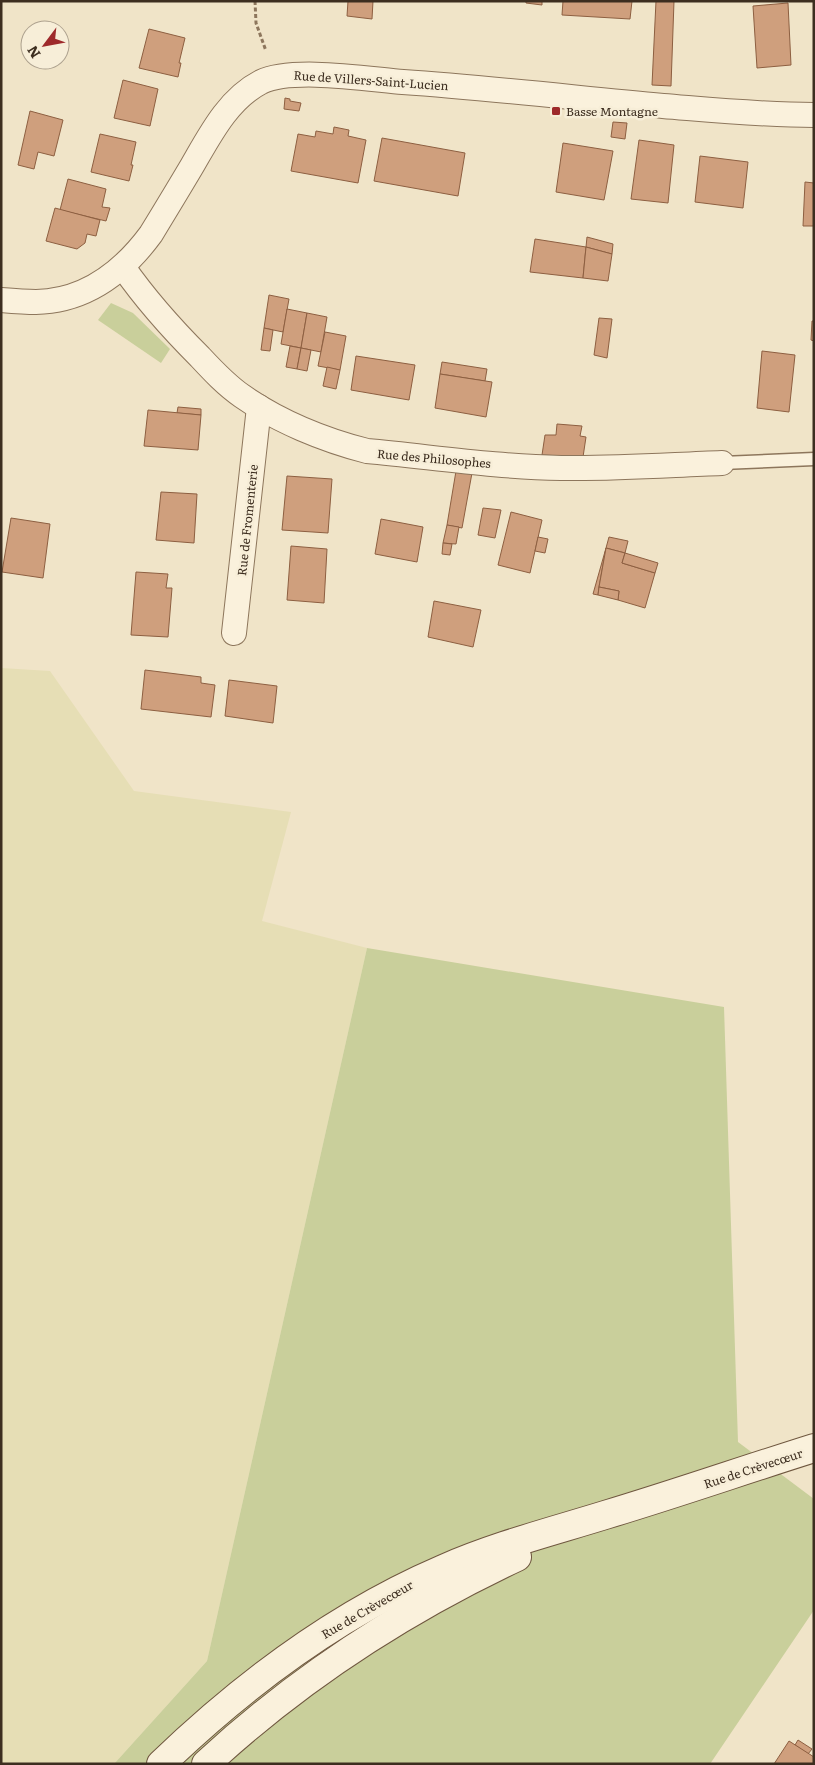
<svg xmlns="http://www.w3.org/2000/svg" width="815" height="1765" viewBox="0 0 815 1765" font-family="Literata,serif">
  <style>
    .farmland { fill: #e6deb5 }
    .green { fill: #c9cf9b }
    .building { fill: #cf9f7d; stroke: #8d5f41 }
    .lines { fill: none; stroke-linecap: round; stroke-linejoin: round }
    .lane-casing { stroke: #8d765c; stroke-width: 15 }
    .street-casing { stroke: #8d765c; stroke-width: 26 }
    .secondary-casing { stroke: #6f573f; stroke-width: 30 }
    .path { stroke: #8d765c; stroke-width: 3; stroke-dasharray: 4 2.5; stroke-linecap: butt }
    .lane { stroke: #faf1dc; stroke-width: 12 }
    .street { stroke: #faf1dc; stroke-width: 24 }
    .secondary { stroke: #faf1dc; stroke-width: 28 }
    .poi-dot { fill: #9e2a2b; stroke: #f7eed8; stroke-width: 2 }
    .labels { text-anchor: middle; dominant-baseline: central; stroke-width: 5; stroke-linejoin: round; paint-order: stroke }
    .street-label { font-size: 12px; fill: #3d2e20; stroke: #f7eed8 }
    .poi-label { font-size: 12px; fill: #3d2e20; stroke: #f7eed8; text-anchor: start }
  </style>
  <rect width="100%" height="100%" fill="#f0e4c8"/>
  <polygon class="farmland" points="1,668 50,671 134,791 291,812 262,921 367,948 207,1661 114,1764 1,1764"/>
  <g class="green">
    <polygon points="111,303 133,313 170,349 161,363 98,320"/>
    <polygon points="367,948 724,1007 738,1442 814,1499 814,1610 710,1764 114,1764 207,1661"/>
  </g>
  <g class="building">
    <polygon points="348,1 373,1 372,19 347,16"/>
    <polygon points="526,1 542,1 542,5 526,3"/>
    <polygon points="563,1 632,1 630,19 562,15"/>
    <polygon points="656,1 674,1 671,86 652,85"/>
    <polygon points="788,3 791,65 757,68 753,6"/>
    <polygon points="149,29 185,38 179,63 181,63 178,77 139,68"/>
    <polygon points="123,80 158,89 150,126 114,118"/>
    <polygon points="285,98 290,99 290,101 301,103 299,111 284,109"/>
    <polygon points="30,111 63,120 54,156 38,152 34,169 18,165"/>
    <polygon points="613,122 627,123 625,139 611,137"/>
    <polygon points="334,127 349,130 348,136 366,140 358,183 291,171 298,134 315,137 316,131 333,134"/>
    <polygon points="100,134 136,142 131,165 133,165 129,181 91,172"/>
    <polygon points="382,138 465,153 458,196 374,181"/>
    <polygon points="639,140 674,145 668,203 631,199"/>
    <polygon points="563,143 613,151 604,200 556,192"/>
    <polygon points="700,156 748,162 743,208 695,202"/>
    <polygon points="68,179 106,189 102,207 110,208 106,221 60,210"/>
    <polygon points="805,182 814,183 814,226 803,226"/>
    <polygon points="55,208 100,220 96,236 87,234 85,243 77,249 46,241"/>
    <polygon points="587,237 613,244 612,254 586,247"/>
    <polygon points="535,239 586,247 583,278 530,272"/>
    <polygon points="586,247 612,254 608,281 583,278"/>
    <polygon points="269,295 289,299 283,332 264,328"/>
    <polygon points="287,309 307,313 301,348 281,344"/>
    <polygon points="307,313 327,317 321,352 301,348"/>
    <polygon points="599,318 612,319 607,358 594,355"/>
    <polygon points="812,321 814,321 814,341 811,340"/>
    <polygon points="264,328 273,330 270,351 261,350"/>
    <polygon points="325,332 346,336 340,370 318,366"/>
    <polygon points="290,346 301,348 297,369 286,367"/>
    <polygon points="301,348 311,350 307,371 297,369"/>
    <polygon points="762,351 795,355 789,412 757,408"/>
    <polygon points="356,356 415,365 409,400 351,390"/>
    <polygon points="442,362 487,369 485,381 440,374"/>
    <polygon points="327,367 340,370 336,389 323,386"/>
    <polygon points="440,374 492,382 486,417 435,408"/>
    <polygon points="178,407 201,409 201,415 177,413"/>
    <polygon points="148,410 201,415 198,450 144,446"/>
    <polygon points="557,424 582,426 580,436 586,437 583,457 542,455 545,435 556,435"/>
    <polygon points="456,471 472,473 462,528 447,525"/>
    <polygon points="287,476 332,479 328,533 282,530"/>
    <polygon points="161,492 197,494 194,543 156,540"/>
    <polygon points="483,508 501,510 495,538 478,535"/>
    <polygon points="511,512 542,520 530,573 498,565"/>
    <polygon points="11,518 50,524 43,578 2,572"/>
    <polygon points="381,519 423,527 417,562 375,554"/>
    <polygon points="447,525 459,527 456,544 443,543"/>
    <polygon points="538,537 548,539 545,553 535,551"/>
    <polygon points="609,537 628,541 625,553 606,548"/>
    <polygon points="443,543 452,544 450,555 442,554"/>
    <polygon points="291,546 327,549 324,603 287,600"/>
    <polygon points="606,548 599,587 598,595 593,594"/>
    <polygon points="606,548 625,553 622,563 655,573 645,608 618,600 619,591 599,587"/>
    <polygon points="625,553 658,563 655,573 622,563"/>
    <polygon points="136,572 168,574 166,588 172,588 168,637 131,635"/>
    <polygon points="599,587 619,591 618,600 598,595"/>
    <polygon points="434,601 481,610 473,647 428,637"/>
    <polygon points="145,670 201,677 201,683 215,685 211,717 141,709"/>
    <polygon points="229,680 277,686 273,723 225,716"/>
    <polygon points="798,1740 812,1749 808,1754 795,1745"/>
    <polygon points="789,1741 814,1757 814,1764 774,1764"/>
  </g>
  <g class="lines">
    <g class="lane-casing">
      <polyline id="lane" points="722,463 814,459"/>
    </g>
    <g class="street-casing">
      <g id="street">
        <path d="M123,267C146,300 172,329 200,357C213,371 226,385 242,396C278,421 324,440 367,451C432,457 497,467 561,468C615,469 668,465 722,463"/>
        <path d="M1,300C13,301 25,302 36,302C86,301 123,272 151,234C165,211 179,188 192,166C210,135 228,99 261,82C292,67 367,79 403,82C490,88 576,98 663,106C713,110 763,115 814,115"/>
        <polyline points="234,633 259,407"/>
      </g>
    </g>
    <g class="secondary-casing">
      <g id="secondary">
        <path d="M161,1764C243,1685 338,1614 443,1569C495,1546 550,1532 605,1515C675,1494 744,1470 814,1448"/>
        <path d="M206,1764C299,1678 402,1611 517,1557"/>
      </g>
    </g>
    <polyline class="path" points="255,1 256,23 266,51"/>
    <use href="#lane" class="lane"/>
    <use href="#street" class="street"/>
    <use href="#secondary" class="secondary"/>
  </g>
  <rect class="poi-dot" x="551" y="106" width="10" height="10" rx="2.5"/>
  <g class="labels">
    <g class="street-label">
      <text transform="translate(371 80) rotate(4)">Rue de Villers-Saint-Lucien</text>
      <text transform="translate(434 458) rotate(5)">Rue des Philosophes</text>
      <text transform="translate(247 520) rotate(-84)">Rue de Fromenterie</text>
      <text transform="translate(753 1468) rotate(-18)">Rue de Crèvecœur</text>
      <text transform="translate(367 1609) rotate(-30)">Rue de Crèvecœur</text>
    </g>
    <g class="poi-label">
      <text x="566" y="111">Basse Montagne</text>
    </g>
  </g>
  <rect width="815" height="1765" fill="none" stroke="#3d2e20" stroke-width="5"/>
  <g transform="translate(45 45) rotate(238)"><circle r="24" fill="#f7eed8" stroke="#ada18e"/>
  <path d="M0-4L9 19L0 12L-9 19Z" fill="#9e2a2b"/>
  <text y="-8" font-size="14" font-weight="bold" text-anchor="middle" fill="#3d2e20">N</text>
  </g>
</svg>
